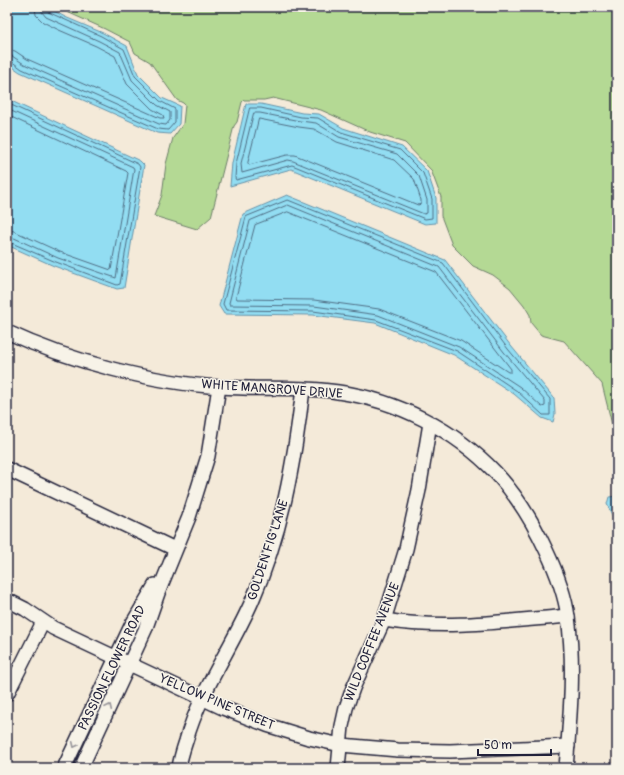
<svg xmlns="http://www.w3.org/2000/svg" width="624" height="775" viewBox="0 0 624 775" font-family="Pangolin,sans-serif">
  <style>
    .green { fill: #b4d994; stroke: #6b7e68 }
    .water { fill: #92ddf2; stroke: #6592a9 }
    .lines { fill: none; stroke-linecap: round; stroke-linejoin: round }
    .shore { stroke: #4f6d84; stroke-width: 1 }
    .minor-casing { stroke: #22223b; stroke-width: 16 }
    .minor { stroke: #f7f3e8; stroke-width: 13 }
    .oneway { stroke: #97959a }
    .labels { text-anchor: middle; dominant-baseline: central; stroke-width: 3; stroke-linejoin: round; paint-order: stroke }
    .street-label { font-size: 13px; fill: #22223b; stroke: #f7f3e8 }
  </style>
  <rect width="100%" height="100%" fill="#f4ead9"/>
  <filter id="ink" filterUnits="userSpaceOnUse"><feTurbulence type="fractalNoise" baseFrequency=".025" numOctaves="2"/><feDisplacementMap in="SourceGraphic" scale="8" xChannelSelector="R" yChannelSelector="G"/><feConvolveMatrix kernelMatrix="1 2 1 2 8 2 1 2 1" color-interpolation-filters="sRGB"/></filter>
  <g filter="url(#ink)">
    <polygon class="green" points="56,7 617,7 617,445 602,384 564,341 541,335 531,323 530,315 524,305 510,288 493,275 473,266 452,245 441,216 441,197 431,170 405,143 370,132 321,110 273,98 264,100 244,100 242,102 237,122 234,126 211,217 197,229 154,216 162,195 166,164 173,138 183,124 185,105 183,103 177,100 150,62 135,53 130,42 105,29"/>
    <g class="water">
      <polygon points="7,7 47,7 65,17 103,33 127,46 138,74 162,98 180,106 179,124 170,134 157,133 20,72 7,63"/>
      <polygon points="7,99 140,161 144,165 124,288 117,289 54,266 7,245"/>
      <polygon points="246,104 261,104 302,113 319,114 343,128 402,147 427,171 436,198 436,223 425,224 291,169 230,186 232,163"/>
      <polygon points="287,195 445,260 511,346 554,398 555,414 553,422 542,418 514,394 454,355 375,323 313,315 224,314 219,306 243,214"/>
      <polygon points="617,496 617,526 607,504 609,497"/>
    </g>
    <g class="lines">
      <g class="shore">
        <polyline points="7,49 15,51 27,59 160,118 164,118 163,115 152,109 127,84 115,56 96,46 59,30 43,22 36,15 35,7"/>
        <polyline points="7,55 12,56 24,64 159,124 166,125 170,120 170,112 157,105 132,80 120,52 99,41 46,17 42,12 41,7"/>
        <polyline points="7,60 11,61 22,69 158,129 168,130 175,122 175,109 160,101 135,76 124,49 101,36 48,12 46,10 46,7"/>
        <polyline points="7,103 138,164 140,167 120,284 117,285 56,262 7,241"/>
        <polygon points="250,108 261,108 301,117 318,118 341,132 400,150 423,173 432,199 432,218 425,219 292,165 236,180 235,178 236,164"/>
        <polyline points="7,109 133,167 134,169 116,278 58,258 12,237 7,236"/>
        <polygon points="254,113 260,113 300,121 316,123 339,137 397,154 419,176 427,200 427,213 424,214 293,161 288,160 242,173 241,164"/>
        <polyline points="7,115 126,171 128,173 111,270 60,252 14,231 7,230"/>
        <polygon points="259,119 299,127 314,129 337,142 394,160 414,179 421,200 421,204 418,205 295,155 287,155 249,165 248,163"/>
        <polygon points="288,200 443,263 508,349 550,399 550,415 543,415 517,391 457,351 376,320 313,311 226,310 223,304 246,217"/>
        <polygon points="288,205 439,267 504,352 545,401 545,406 542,407 520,387 459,347 378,315 314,306 230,305 229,303 250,221"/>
        <polygon points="288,212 436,272 511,369 511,372 508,372 461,341 379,309 314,300 237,299 236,297 255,225"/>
      </g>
      <g class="minor-casing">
        <g id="minor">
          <path d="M7,332C69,361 153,383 221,387C260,390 300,386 338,392C397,400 455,430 496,473C517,496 533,522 546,550C556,571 565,594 568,617C575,667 570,718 566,768"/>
          <polyline points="7,469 175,549"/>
          <polyline points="7,600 25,609 53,628 223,708 267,725 309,738 341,745 398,750 450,751 568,746"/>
          <path d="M384,620C445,630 507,621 568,616"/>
          <polyline points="7,694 43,622"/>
          <polyline points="64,768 131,626 155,585"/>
          <polyline points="81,768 145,630 158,593 189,517 208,456 219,387"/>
          <path d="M179,768C180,759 183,750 186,741C200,691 231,649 252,601C282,532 294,464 303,389"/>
          <polyline points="338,768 342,726 346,708 353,688 384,620 406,549 419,490 430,423"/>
        </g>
      </g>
      <use href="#minor" class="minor"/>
    </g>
    <defs><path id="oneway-chevron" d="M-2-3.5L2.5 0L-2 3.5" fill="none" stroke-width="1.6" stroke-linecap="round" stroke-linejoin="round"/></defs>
    <g class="oneway">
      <use href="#oneway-chevron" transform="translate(109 707) rotate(-65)"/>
      <use href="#oneway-chevron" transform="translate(75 745) rotate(115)"/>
    </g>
  </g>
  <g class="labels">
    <g class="street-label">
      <text transform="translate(272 389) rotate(4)">WHITE MANGROVE DRIVE</text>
      <text transform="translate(268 550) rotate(-72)">GOLDEN FIG LANE</text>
      <text transform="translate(372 642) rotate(-68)">WILD COFFEE AVENUE</text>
      <text transform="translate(112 668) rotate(-64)">PASSION FLOWER ROAD</text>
      <text transform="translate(217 702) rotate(23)">YELLOW PINE STREET</text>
    </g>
  </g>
  <rect width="624" height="775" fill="none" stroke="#f7f3e8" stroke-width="24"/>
  <rect x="12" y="12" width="600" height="751" fill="none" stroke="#22223b" stroke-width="1.5" filter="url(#ink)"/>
  <path d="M478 749v6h73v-6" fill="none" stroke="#22223b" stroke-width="2"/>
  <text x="484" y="749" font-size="12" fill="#22223b" stroke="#f7f3e8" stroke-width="3" paint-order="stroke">50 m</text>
</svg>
